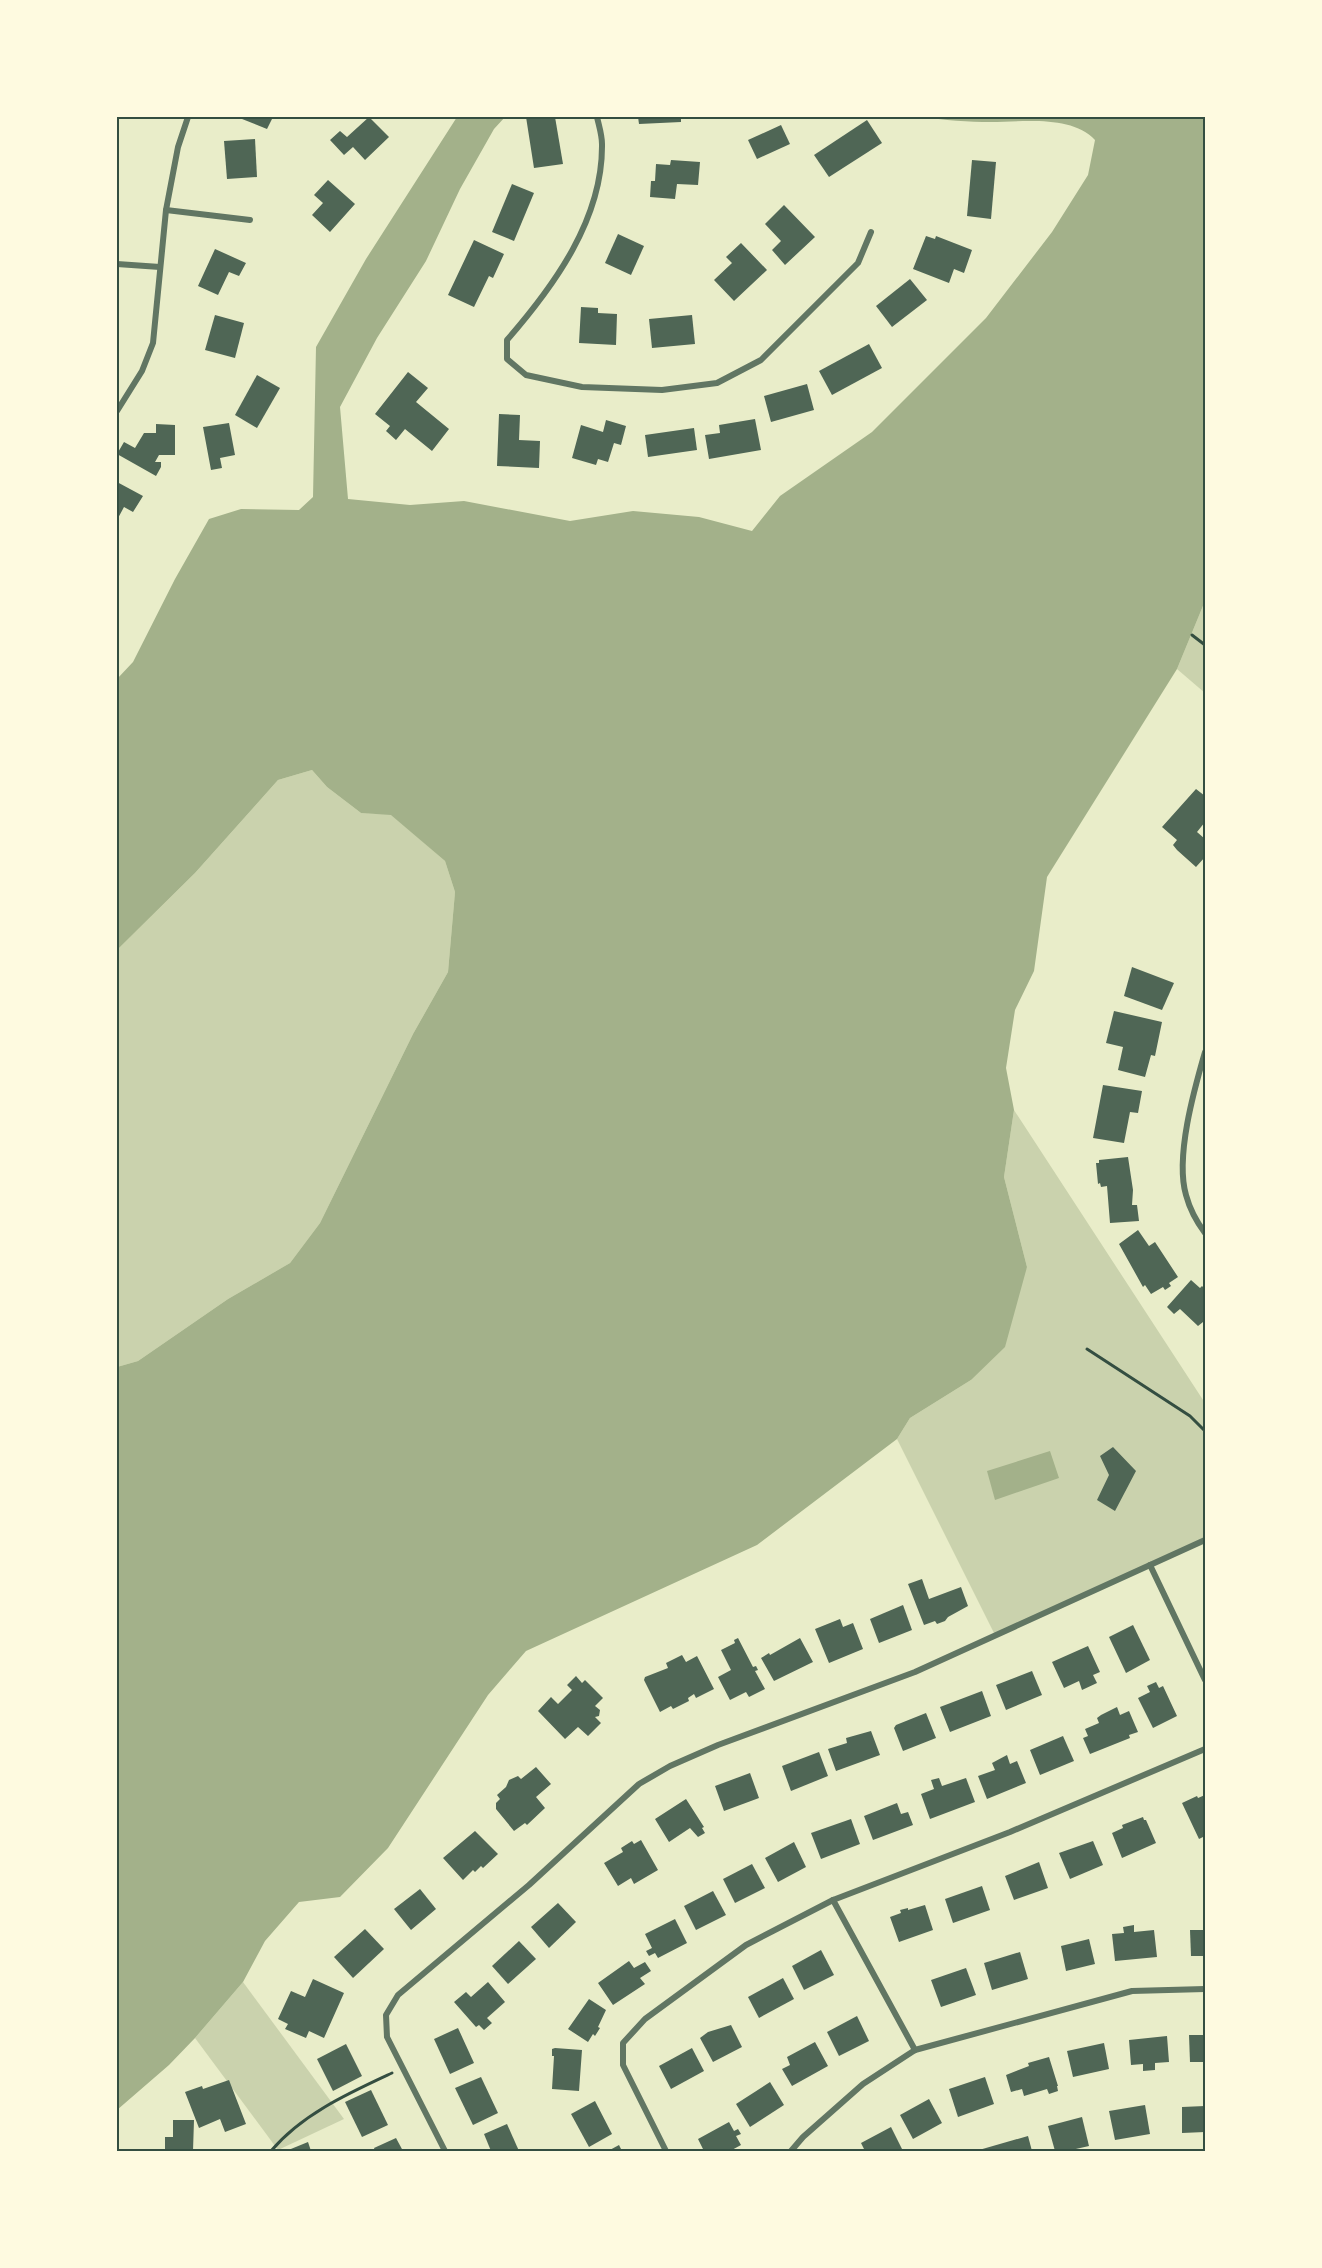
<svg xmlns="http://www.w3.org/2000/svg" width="1322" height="2268" viewBox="0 0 1322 2268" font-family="'Titillium Web',sans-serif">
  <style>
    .green { fill: #cad2ad }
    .water { fill: #a3b18a }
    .building { fill: #4f6655 }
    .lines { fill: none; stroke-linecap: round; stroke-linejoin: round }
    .path { stroke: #344e41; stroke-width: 3 }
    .minor { stroke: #617663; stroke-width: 6 }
    .neatline { fill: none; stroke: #344e41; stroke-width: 2 }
  </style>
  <rect width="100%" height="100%" fill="#e9edc9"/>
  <g class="green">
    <polygon points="1205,601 1205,693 1177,669"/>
    <polygon points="312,770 327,787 361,813 391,814 445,861 455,892 448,972 413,1034 320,1223 290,1263 228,1299 138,1361 117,1367 117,950 195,873 278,780"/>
    <polygon points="1014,1110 1205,1403 1205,1540 995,1635 897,1439 910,1418 971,1380 1027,1267 1004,1177"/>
    <polygon points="243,1982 344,2119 278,2150 195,2038"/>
  </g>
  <g class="water">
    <path d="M457,117H505L494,129L460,189L426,261L377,338L340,407L348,499L410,505L464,501L570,521L633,511L699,517L752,531L780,496L872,432L986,318L1052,232L1088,175L1095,140C1072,115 1023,122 991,122C969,122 944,120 921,117H1205V601L1177,669L1047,877L1034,971L1015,1010L1006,1068L1014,1110L1004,1177L1027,1267L1005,1347L971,1380L910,1418L897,1439L757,1545L526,1651L488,1695L388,1848L340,1897L299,1902L265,1941L243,1982L195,2038L169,2065L117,2110V1367L138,1361L228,1299L290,1263L320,1223L413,1034L448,972L455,892L445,861L391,815L361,813L327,787L312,770L278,780L195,873L117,950V679L133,662L175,579L209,519L241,509L299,510L313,497L316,347L366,259Z"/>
    <polygon points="1050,1451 1059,1478 995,1500 987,1471"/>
  </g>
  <g class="building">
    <polygon points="237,117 273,117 267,129"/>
    <polygon points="369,117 389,137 365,160 353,147 344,155 330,140 340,131 347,137"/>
    <polygon points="526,117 555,117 563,164 534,168"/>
    <polygon points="638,117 681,117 681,122 639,124"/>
    <polygon points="867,120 882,143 829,177 814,155"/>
    <polygon points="781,125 790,144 757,159 748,140"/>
    <polygon points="255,139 257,177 227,179 224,141"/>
    <polygon points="671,160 700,162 698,185 677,184 675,199 650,197 651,181 655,181 656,164 670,165"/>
    <polygon points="972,160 996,162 991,219 967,216"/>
    <polygon points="328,180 355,204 330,232 312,215 323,203 314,195"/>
    <polygon points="512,184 534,193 514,241 492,232"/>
    <polygon points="784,205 815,237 785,265 772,250 781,241 765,224"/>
    <polygon points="618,234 644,246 631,275 605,263"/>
    <polygon points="926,236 935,239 936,236 972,250 964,273 954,269 949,283 913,269"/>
    <polygon points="474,240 504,254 493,278 489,276 474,307 448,295"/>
    <polygon points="741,243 767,270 734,301 714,280 732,263 726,257"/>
    <polygon points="215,249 246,263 239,276 229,272 218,295 198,286"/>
    <polygon points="910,279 927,300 892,327 876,306"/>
    <polygon points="581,307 598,308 598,313 617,314 616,345 579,343"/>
    <polygon points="215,315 244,323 235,358 205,350"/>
    <polygon points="692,315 695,344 652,348 649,319"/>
    <polygon points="869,344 882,368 832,395 819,371"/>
    <polygon points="408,372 428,388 416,402 449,429 432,451 405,429 396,440 386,431 390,426 375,414"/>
    <polygon points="257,375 280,388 257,428 235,415"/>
    <polygon points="807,384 814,410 771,422 764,396"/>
    <polygon points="499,414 520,415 519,440 540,441 539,468 497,466"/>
    <polygon points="755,419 761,450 709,459 705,435 720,433 719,425"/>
    <polygon points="606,420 626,426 621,445 614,443 608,462 598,459 596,465 572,458 581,425 603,432"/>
    <polygon points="229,423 235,455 220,458 222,468 211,470 203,427"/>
    <polygon points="156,424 175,425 175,455 159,455 155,462 161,462 161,467 156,476 117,454 124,442 135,448 144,433 156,433"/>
    <polygon points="694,428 697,450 648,457 645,435"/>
    <polygon points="117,482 143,496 133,512 124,507 117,520"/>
    <polygon points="1196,789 1205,796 1205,822 1197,832 1205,839 1205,857 1196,867 1177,850 1173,845 1177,840 1162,827"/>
    <polygon points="1132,967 1174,983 1162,1010 1124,996"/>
    <polygon points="1114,1011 1162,1022 1155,1056 1151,1055 1145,1077 1118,1070 1123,1047 1106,1043"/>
    <polygon points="1103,1085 1142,1091 1138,1113 1130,1112 1124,1143 1093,1138"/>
    <polygon points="1128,1157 1133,1190 1132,1205 1137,1205 1139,1221 1110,1223 1107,1186 1101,1187 1100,1183 1098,1184 1096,1163 1099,1163 1099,1160"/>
    <polygon points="1138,1230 1149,1246 1155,1242 1178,1277 1169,1283 1171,1286 1165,1290 1163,1287 1151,1294 1145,1285 1143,1287 1119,1244"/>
    <polygon points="1191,1280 1200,1288 1202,1286 1205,1289 1205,1324 1203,1322 1198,1326 1180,1309 1174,1314 1167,1307"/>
    <polygon points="1113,1447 1136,1471 1115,1511 1097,1500 1109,1475 1100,1456"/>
    <polygon points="922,1579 929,1599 961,1587 968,1606 948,1617 945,1621 937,1624 935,1621 924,1625 908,1584"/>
    <polygon points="903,1605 912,1630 879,1643 870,1619"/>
    <polygon points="840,1619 843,1627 853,1623 863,1649 829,1663 815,1629"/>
    <polygon points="1133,1625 1150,1660 1126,1673 1109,1637"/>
    <polygon points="738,1638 753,1667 756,1666 758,1670 755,1671 765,1689 749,1697 746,1692 730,1700 718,1677 731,1670 721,1650 735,1643 734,1640"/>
    <polygon points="800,1638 813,1662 774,1681 761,1658 769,1653 770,1655"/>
    <polygon points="1088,1646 1100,1672 1093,1675 1097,1683 1082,1690 1079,1681 1064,1688 1052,1662"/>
    <polygon points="682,1655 686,1662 697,1656 714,1689 696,1698 694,1694 688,1698 689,1701 673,1709 671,1706 660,1712 644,1680 645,1677 668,1668 666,1663"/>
    <polygon points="1032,1671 1042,1695 1006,1710 996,1685"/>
    <polygon points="576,1676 582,1683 585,1680 603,1698 595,1706 600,1710 599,1716 595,1717 601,1723 588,1736 578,1727 565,1739 538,1711 551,1697 558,1704 572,1690 567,1685"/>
    <polygon points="1156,1682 1159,1688 1163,1686 1177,1716 1153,1728 1138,1698 1150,1692 1147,1686"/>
    <polygon points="982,1691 991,1716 950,1732 940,1707"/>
    <polygon points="1117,1707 1120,1715 1129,1711 1138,1732 1129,1735 1130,1738 1090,1754 1083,1738 1088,1736 1085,1729 1099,1723 1097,1718 1101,1715"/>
    <polygon points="926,1713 936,1738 903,1751 894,1728 896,1725"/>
    <polygon points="871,1731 880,1755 836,1771 828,1749 847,1743 846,1738"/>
    <polygon points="1063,1736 1074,1761 1040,1775 1030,1750"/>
    <polygon points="819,1752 828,1776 791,1791 782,1766"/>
    <polygon points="1007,1755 1010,1764 1017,1761 1026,1783 987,1799 978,1776 995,1770 992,1763"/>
    <polygon points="536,1767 551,1784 536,1797 545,1808 527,1825 525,1823 514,1831 496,1809 496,1803 500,1799 497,1795 506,1787 509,1780 518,1776 521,1779"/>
    <polygon points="750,1773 759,1798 724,1811 715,1786"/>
    <polygon points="939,1778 942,1786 966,1778 975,1802 930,1819 921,1794 934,1789 931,1780"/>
    <polygon points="1205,1795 1205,1836 1199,1839 1182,1803 1197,1796 1198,1798"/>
    <polygon points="686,1799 704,1827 702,1828 705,1833 698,1837 690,1828 669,1842 655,1819"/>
    <polygon points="897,1803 901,1814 908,1812 913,1825 873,1840 864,1816"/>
    <polygon points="1143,1817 1144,1820 1146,1820 1156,1843 1122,1858 1112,1833 1123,1828 1122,1825"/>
    <polygon points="851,1819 860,1844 821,1859 811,1833"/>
    <polygon points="475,1831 498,1854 483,1868 481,1866 475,1872 473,1870 463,1880 443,1858"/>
    <polygon points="641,1840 658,1870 634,1884 631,1878 618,1886 604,1863 623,1852 621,1848 632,1841 634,1844"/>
    <polygon points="1093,1841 1103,1865 1070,1879 1059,1853"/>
    <polygon points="794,1842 806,1867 778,1882 765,1858"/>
    <polygon points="1039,1862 1048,1888 1014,1900 1005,1876"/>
    <polygon points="752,1864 765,1888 735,1903 723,1879"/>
    <polygon points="982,1886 990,1910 953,1923 945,1899"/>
    <polygon points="420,1889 436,1909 411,1930 394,1909"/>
    <polygon points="713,1891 726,1915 696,1930 684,1906"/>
    <polygon points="558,1903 576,1922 549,1948 531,1927"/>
    <polygon points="925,1905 933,1930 899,1942 890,1917 901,1913 900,1910 908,1908 908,1910"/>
    <polygon points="675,1919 687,1943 658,1958 655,1953 649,1956 646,1951 652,1948 645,1934"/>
    <polygon points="1134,1925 1134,1932 1154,1930 1157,1957 1115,1961 1112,1934 1124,1933 1123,1927"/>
    <polygon points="365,1929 384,1949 353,1978 334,1957"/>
    <polygon points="1190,1930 1205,1930 1205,1956 1191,1956"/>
    <polygon points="1089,1939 1095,1964 1066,1971 1061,1946"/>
    <polygon points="519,1941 536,1959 508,1984 492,1966"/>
    <polygon points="821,1950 834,1975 804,1990 792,1966"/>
    <polygon points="1020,1952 1028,1979 992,1990 984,1963"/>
    <polygon points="629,1961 634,1968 645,1962 651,1971 640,1978 645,1984 613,2005 598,1983"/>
    <polygon points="966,1968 976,1995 941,2007 931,1980"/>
    <polygon points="783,1978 794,1999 759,2018 748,1997"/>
    <polygon points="313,1979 344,1993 324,2038 309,2031 306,2038 285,2029 288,2024 278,2019 291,1991 305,1997"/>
    <polygon points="488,1982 505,2002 487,2018 492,2023 484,2030 479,2025 476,2027 454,2002 466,1992 471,1997"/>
    <polygon points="589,1999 606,2010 598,2027 600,2028 595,2036 593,2034 588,2042 568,2029"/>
    <polygon points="857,2016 869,2041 839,2056 827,2032"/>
    <polygon points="731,2025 742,2047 713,2062 700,2038 708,2032"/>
    <polygon points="458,2028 474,2063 450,2074 434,2039"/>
    <polygon points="1189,2035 1205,2035 1205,2062 1190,2062"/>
    <polygon points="1167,2036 1169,2062 1155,2063 1155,2070 1143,2071 1143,2064 1131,2065 1129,2040"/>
    <polygon points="815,2042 828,2066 792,2086 782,2069 790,2065 787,2057"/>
    <polygon points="1104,2043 1109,2069 1073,2077 1067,2051"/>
    <polygon points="346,2044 362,2076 333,2091 317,2059"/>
    <polygon points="555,2048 582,2050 579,2091 552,2089 554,2056 552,2056 552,2049"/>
    <polygon points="692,2048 704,2071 671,2089 659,2066"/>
    <polygon points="1049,2057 1058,2086 1057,2086 1058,2091 1049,2094 1047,2089 1024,2096 1022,2089 1011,2092 1006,2075 1029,2066 1028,2063"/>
    <polygon points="481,2077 498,2113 473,2125 455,2088"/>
    <polygon points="985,2077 994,2104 958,2117 949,2089"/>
    <polygon points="229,2080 246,2124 225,2132 220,2119 199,2128 185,2092 202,2086 203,2089"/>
    <polygon points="770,2082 784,2105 750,2127 736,2104"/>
    <polygon points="371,2090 388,2125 362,2137 345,2102"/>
    <polygon points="929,2099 942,2123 913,2139 900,2115"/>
    <polygon points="595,2101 612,2134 589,2147 571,2114"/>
    <polygon points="1145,2105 1150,2134 1115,2140 1109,2111"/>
    <polygon points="1205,2106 1205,2132 1182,2133 1182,2107"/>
    <polygon points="1082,2117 1089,2146 1067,2151 1055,2151 1048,2126"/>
    <polygon points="173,2120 194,2120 193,2151 165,2151 165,2137 173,2137"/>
    <polygon points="729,2122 734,2131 738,2129 741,2134 736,2136 741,2145 730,2151 704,2151 698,2139"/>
    <polygon points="507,2124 519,2151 491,2151 484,2134"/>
    <polygon points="891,2127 903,2151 865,2151 861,2143"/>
    <polygon points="1028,2136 1032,2151 979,2151 979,2150"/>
    <polygon points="396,2138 403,2151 375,2151 374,2148"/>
    <polygon points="308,2142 311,2151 286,2151"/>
    <polygon points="619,2145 622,2151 608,2151"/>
  </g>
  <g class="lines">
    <g class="path">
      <polyline points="1192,635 1205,645"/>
      <polyline points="1087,1349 1190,1416 1205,1431"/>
      <path d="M271,2151C302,2114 349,2093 392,2073"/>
    </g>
    <g class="minor">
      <path d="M597,117C599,126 602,135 602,144C603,219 554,286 507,340V359L526,375L582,387L662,390L717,383L761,360L858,263L871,232"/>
      <polyline points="166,210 250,220"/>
      <polyline points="117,264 160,267"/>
      <polyline points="117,411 142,371 153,343 166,210 178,147 188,117"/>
      <path d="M1205,1052C1194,1090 1175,1157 1186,1195C1190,1210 1196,1221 1205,1233"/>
      <polyline points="1150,1565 1205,1680"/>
      <polyline points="833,1900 915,2050"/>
      <polyline points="445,2151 387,2037 386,2015 398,1995 529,1885 639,1784 670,1766 718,1745 915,1672 1205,1540"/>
      <polyline points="666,2151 623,2065 623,2043 645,2019 746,1945 833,1900 1010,1832 1205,1749"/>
      <polyline points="791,2151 803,2137 863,2084 915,2050 1132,1991 1205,1989"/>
    </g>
  </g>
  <rect width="1322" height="2268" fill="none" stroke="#fefae0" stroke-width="237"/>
  <rect x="118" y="118" width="1086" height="2032" class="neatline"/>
</svg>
